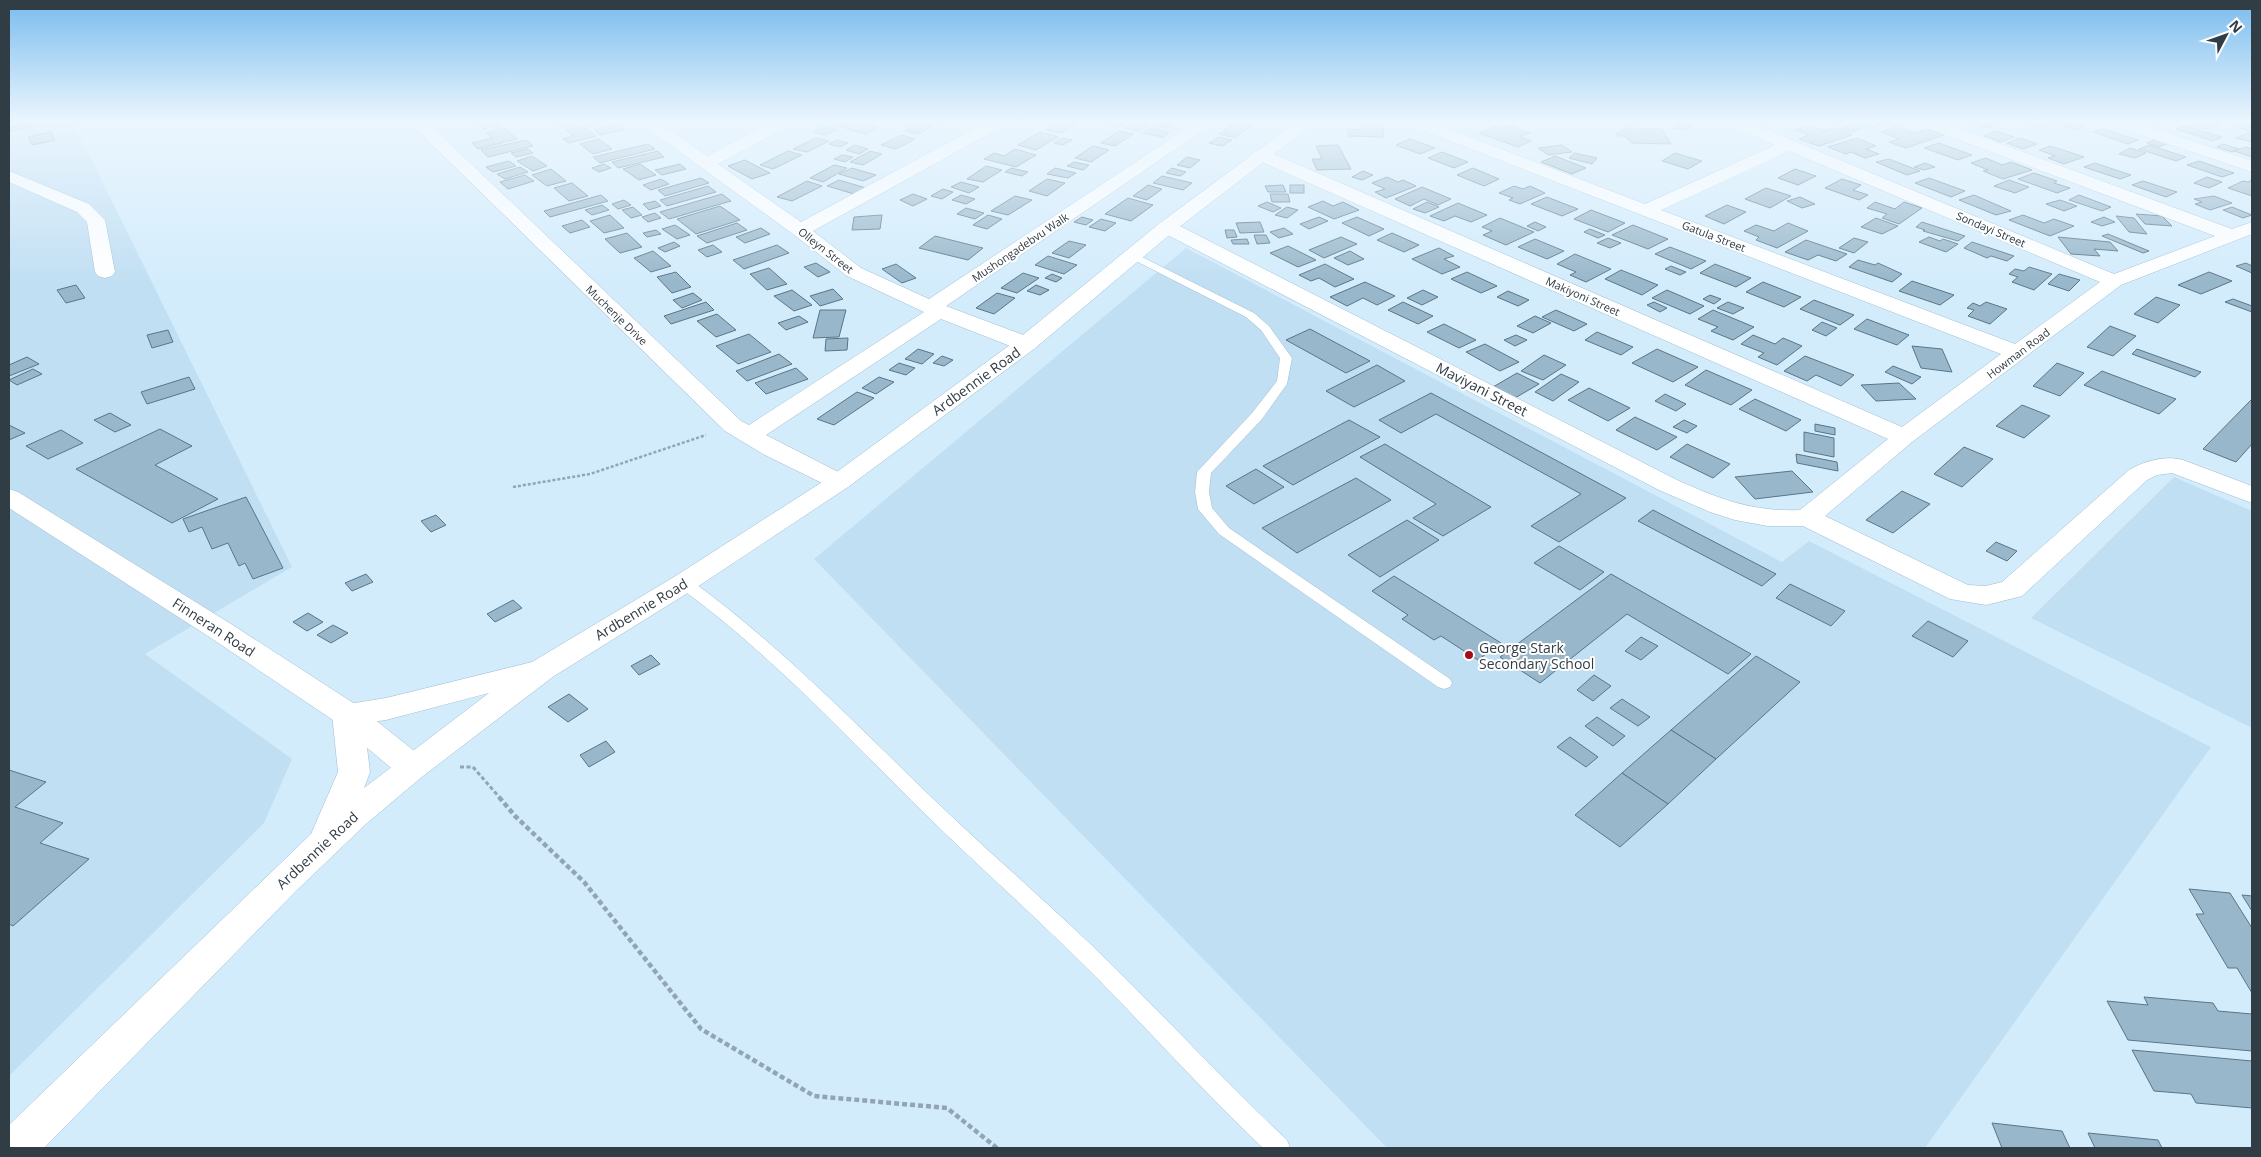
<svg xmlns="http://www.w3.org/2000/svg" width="2261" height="1157" viewBox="0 0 2261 1157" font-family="'Open Sans',sans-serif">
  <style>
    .built { fill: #c1dff3 }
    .building { fill: #98b7ca; stroke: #597688 }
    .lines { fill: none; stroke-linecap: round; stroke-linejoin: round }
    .lane-casing { stroke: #9ebdd0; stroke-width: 1 }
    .street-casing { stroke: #9ebdd0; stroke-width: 1 }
    .secondary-casing { stroke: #9ebdd0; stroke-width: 1 }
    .path-far2 { stroke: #91a5b2; stroke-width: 2.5; stroke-dasharray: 3 2; stroke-linecap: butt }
    .path-far1 { stroke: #91a5b2; stroke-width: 3; stroke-dasharray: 4 2.5; stroke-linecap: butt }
    .path { stroke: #91a5b2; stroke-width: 4.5; stroke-dasharray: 5 3; stroke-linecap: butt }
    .lane { fill: #fff; fill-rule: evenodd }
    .street { fill: #fff; fill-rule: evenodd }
    .secondary { fill: #fff; fill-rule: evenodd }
    .poi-dot { fill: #a50c1a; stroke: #fff; stroke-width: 2 }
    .labels { text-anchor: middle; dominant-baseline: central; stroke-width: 4; stroke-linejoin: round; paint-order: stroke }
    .far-street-label { font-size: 11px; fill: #313d45; stroke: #fff }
    .street-label { font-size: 14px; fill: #313d45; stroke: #fff }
    .poi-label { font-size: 14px; fill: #313d45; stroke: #fff; text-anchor: start }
  </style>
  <rect width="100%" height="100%" fill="#d3ecfc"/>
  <g class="built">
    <polygon points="9,120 72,120 292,567 145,654 292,759 264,823 9,1076"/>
    <polygon points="1186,248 1782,562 1809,541 2211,747 1925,1148 1387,1148 814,559"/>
    <polygon points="2174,477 2252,511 2252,728 2031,618"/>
  </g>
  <g class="building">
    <polygon points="27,120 36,121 55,120 9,132 9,126 11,127 22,125 19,122"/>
    <polygon points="473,120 494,120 500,125 483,129"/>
    <polygon points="554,120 578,120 581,123 563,127"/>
    <polygon points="837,120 851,120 878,128 866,134 830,124"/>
    <polygon points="923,120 938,122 919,134 905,131"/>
    <polygon points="1062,120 1077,120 1081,121 1061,133 1046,130"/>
    <polygon points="1116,120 1118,120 1126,122 1118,127 1108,125"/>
    <polygon points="1140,120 1157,120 1138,131 1126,128"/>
    <polygon points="1161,120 1164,120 1174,122 1167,128 1154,125"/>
    <polygon points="1238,120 1258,120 1235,138 1219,134"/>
    <polygon points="1361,120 1382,121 1384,137 1348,136 1348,129 1362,130"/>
    <polygon points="1851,120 1873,120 1883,124 1871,128"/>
    <polygon points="1965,120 1985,120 1996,124 1986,128"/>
    <polygon points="2034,120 2040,120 2049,123 2041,127 2028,123"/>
    <polygon points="2045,120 2067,120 2085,126 2077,130"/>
    <polygon points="2200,120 2208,120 2220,124 2205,129 2189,124"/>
    <polygon points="1679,122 1691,125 1687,130 1674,128"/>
    <polygon points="2240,123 2252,127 2252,129 2249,131 2232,125"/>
    <polygon points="619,124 625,129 600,135 594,129"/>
    <polygon points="1854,124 1863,128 1851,132 1841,129"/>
    <polygon points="1507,125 1530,133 1520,137 1531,141 1518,147 1479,133 1495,127 1499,128"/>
    <polygon points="583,126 596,136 569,143 563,139 573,136 566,130"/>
    <polygon points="826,126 838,130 825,135 813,132"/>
    <polygon points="1809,126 1824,131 1833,128 1852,135 1819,146 1799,139 1809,135 1795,130"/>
    <polygon points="2186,126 2222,137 2213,141 2176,129"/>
    <polygon points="1896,127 1914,133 1927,129 1944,135 1906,148 1889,142 1899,139 1881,132"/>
    <polygon points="504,128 517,139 478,149 472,143 492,138 486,133"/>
    <polygon points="1150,128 1169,132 1163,137 1143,133"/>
    <polygon points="1624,128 1662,129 1671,144 1632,143 1624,136 1618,136 1616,133 1622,133 1620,130 1625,130"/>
    <polygon points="2103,129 2138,140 2128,144 2093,132"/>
    <polygon points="1119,131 1133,134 1115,146 1101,143"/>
    <polygon points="1996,131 2014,137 2001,142 1984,136"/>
    <polygon points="51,132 55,140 32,145 28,137"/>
    <polygon points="1040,132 1058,137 1036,150 1018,145"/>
    <polygon points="2248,133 2252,134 2252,142 2236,138"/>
    <polygon points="901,135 915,139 896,149 881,145"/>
    <polygon points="1219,137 1232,140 1222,146 1209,143"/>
    <polygon points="816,138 829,141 807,152 793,149"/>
    <polygon points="1062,138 1072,140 1063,145 1054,143"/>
    <polygon points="1857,138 1876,146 1866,149 1879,154 1865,158 1851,152 1846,154 1828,147"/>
    <polygon points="2021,138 2037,144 2023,149 2007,143"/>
    <polygon points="599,139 612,149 593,154 580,144"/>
    <polygon points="1410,139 1435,148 1420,154 1396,145"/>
    <polygon points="2157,139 2169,143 2159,147 2147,143"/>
    <polygon points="526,140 533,146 488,157 481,150"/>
    <polygon points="837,140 848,143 840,147 829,144"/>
    <polygon points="1939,143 1972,155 1958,160 1924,148"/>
    <polygon points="648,144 655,149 600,163 593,157"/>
    <polygon points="2223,144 2239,149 2232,152 2217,147"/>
    <polygon points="855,145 868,149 859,154 846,150"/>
    <polygon points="1338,145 1351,169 1317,170 1312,159 1322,159 1316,146"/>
    <polygon points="1562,145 1572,152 1548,155 1538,148"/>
    <polygon points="2149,145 2186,157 2176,161 2139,149"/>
    <polygon points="1093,146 1109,150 1091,162 1075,158"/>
    <polygon points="2051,146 2084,157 2064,164 2048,158 2055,156 2039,150"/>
    <polygon points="2246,147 2252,149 2252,157 2234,151"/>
    <polygon points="2130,148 2146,153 2135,158 2119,154"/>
    <polygon points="528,149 533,153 516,157 511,153"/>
    <polygon points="1015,149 1036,155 1016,167 984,159 994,153 1004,156"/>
    <polygon points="658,151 664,157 618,168 612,162"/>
    <polygon points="788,151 802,155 773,169 760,165"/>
    <polygon points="870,151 882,154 863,165 850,162"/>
    <polygon points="1442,152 1468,162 1454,168 1428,158"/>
    <polygon points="1574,153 1597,158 1592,164 1569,158"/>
    <polygon points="1675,153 1702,161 1688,169 1662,161"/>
    <polygon points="842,155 853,157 845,162 834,159"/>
    <polygon points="532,156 547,166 533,171 517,161"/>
    <polygon points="1555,156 1586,168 1572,174 1541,162"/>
    <polygon points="1187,157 1200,160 1190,168 1177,165"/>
    <polygon points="1986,158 2002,165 2011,162 2032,170 2003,179 1983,171 1988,170 1971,163"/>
    <polygon points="1889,159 1920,171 1907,175 1876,162"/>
    <polygon points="745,160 770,173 752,179 728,166"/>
    <polygon points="509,161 516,166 493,172 486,167"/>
    <polygon points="2199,161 2234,173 2222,177 2187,165"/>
    <polygon points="1074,162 1089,165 1083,170 1067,166"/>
    <polygon points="1925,163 1935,167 1924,170 1914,167"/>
    <polygon points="2095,163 2131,175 2120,179 2084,167"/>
    <polygon points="604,164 611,168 599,172 592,168"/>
    <polygon points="640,164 656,175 639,180 623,169"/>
    <polygon points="680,164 686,169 662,175 655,170"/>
    <polygon points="834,165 847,168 823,182 810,178"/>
    <polygon points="986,166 1002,170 983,182 967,179"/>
    <polygon points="520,167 528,172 505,179 497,174"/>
    <polygon points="852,168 876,175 863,181 839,174"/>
    <polygon points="1011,168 1028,172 1022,176 1005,172"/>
    <polygon points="1055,168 1076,173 1068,178 1047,174"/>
    <polygon points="1172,168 1186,172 1180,176 1166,173"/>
    <polygon points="1473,168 1499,179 1484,186 1457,175"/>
    <polygon points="551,169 566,181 547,186 532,175"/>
    <polygon points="1795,169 1816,176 1798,185 1778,178"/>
    <polygon points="1363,171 1373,175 1362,180 1352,177"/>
    <polygon points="2034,173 2057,181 2054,183 2070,188 2057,193 2018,179"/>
    <polygon points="525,175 534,181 508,189 500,182"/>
    <polygon points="1162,176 1192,183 1183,190 1153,183"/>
    <polygon points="1387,177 1398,182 1403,180 1416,186 1386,198 1375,192 1385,189 1372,183"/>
    <polygon points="2207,177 2222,182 2209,188 2194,183"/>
    <polygon points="701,178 709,183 665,196 658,190"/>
    <polygon points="1929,178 1965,191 1951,197 1915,183"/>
    <polygon points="661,179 669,184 651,190 643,185"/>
    <polygon points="1047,179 1065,183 1047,196 1029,191"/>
    <polygon points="1842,179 1861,185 1853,190 1868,195 1859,200 1825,188"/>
    <polygon points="839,180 866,188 854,194 827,186"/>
    <polygon points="2009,180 2029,187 2015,193 1994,186"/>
    <polygon points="2252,180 2252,196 2228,188 2243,181 2248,182"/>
    <polygon points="807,181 822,186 792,201 777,197"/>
    <polygon points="2143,181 2177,192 2166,197 2132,185"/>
    <polygon points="961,182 979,187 969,193 951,187"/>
    <polygon points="572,183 588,196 569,201 554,188"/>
    <polygon points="1148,185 1162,189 1147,200 1133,196"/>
    <polygon points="1283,185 1286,192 1268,192 1265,186"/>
    <rect x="1290" y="185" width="14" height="8"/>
    <polygon points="708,186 716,192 667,206 660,200"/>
    <polygon points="1514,186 1523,189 1530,186 1545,193 1520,204 1509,200 1513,198 1499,193"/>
    <polygon points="1422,187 1451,199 1438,205 1424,199 1410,206 1395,199"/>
    <polygon points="1766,188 1791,196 1770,208 1745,199"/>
    <polygon points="943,189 953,192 942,199 931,196"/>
    <polygon points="722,194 731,201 669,219 660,212"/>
    <polygon points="913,194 927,199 913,206 900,200"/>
    <polygon points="1270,194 1288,194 1290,202 1272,202"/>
    <polygon points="601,195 608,201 550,217 544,211"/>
    <polygon points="961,195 975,199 966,204 952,200"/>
    <polygon points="1974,195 2011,211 1996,215 1959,200"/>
    <polygon points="2079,195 2111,207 2102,211 2069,200"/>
    <polygon points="1015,196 1032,200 1008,215 991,211"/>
    <polygon points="2214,196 2232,203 2210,210 2195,204 2202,202 2194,199"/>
    <polygon points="1547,197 1578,209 1562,216 1531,204"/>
    <polygon points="1800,197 1815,204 1802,208 1787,201"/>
    <polygon points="1128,198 1153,205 1131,221 1105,214"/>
    <polygon points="624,200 631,205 618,209 612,204"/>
    <polygon points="2060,200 2077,206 2064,211 2046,204"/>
    <polygon points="655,201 661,206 649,210 643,204"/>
    <polygon points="1323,201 1333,206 1343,202 1359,210 1334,219 1308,207"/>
    <polygon points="1267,202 1281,208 1273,212 1258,206"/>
    <polygon points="1427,202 1439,207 1425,213 1413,209"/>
    <polygon points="1875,202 1895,209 1904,202 1922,208 1899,224 1882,218 1887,214 1867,208"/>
    <polygon points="1458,203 1487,215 1471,222 1455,216 1444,221 1430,216"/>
    <polygon points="602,205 609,210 592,215 585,210"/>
    <polygon points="1727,205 1746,212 1724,224 1705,216"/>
    <polygon points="720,206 740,220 696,234 677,219"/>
    <polygon points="633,207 642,215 631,218 622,210"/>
    <polygon points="1287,207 1298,210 1287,218 1275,215"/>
    <polygon points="2232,207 2252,215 2243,218 2223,210"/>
    <polygon points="966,208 984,213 975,219 957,214"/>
    <polygon points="1591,210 1625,223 1608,232 1574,219"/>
    <polygon points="655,213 661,218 648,222 642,217"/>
    <polygon points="2136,214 2162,216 2172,226 2145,224"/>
    <polygon points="610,215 624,228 604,233 590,221"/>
    <polygon points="882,215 880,229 852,230 854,217"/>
    <polygon points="988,215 1002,219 987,229 973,225"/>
    <polygon points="2023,215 2044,223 2054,219 2074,226 2050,236 2009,220"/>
    <polygon points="2116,216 2134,218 2147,234 2129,232"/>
    <polygon points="1082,217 1093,220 1086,225 1074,222"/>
    <polygon points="1319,217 1328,221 1309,229 1300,224"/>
    <polygon points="1357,217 1384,229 1369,236 1342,223"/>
    <polygon points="2104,217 2115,222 2102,226 2091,222"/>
    <polygon points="1500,218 1534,232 1506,245 1483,235 1492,231 1482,227"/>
    <polygon points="1876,218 1898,226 1882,234 1861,227"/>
    <polygon points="1101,219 1116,223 1105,231 1089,227"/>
    <polygon points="582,220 590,227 570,233 562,226"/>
    <polygon points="1260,222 1264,232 1240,233 1236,223"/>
    <polygon points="1535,222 1546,227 1538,231 1527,226"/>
    <polygon points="1922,222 1965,236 1958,241 1923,231 1925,230 1916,227"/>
    <polygon points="737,223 747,230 707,243 697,236"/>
    <polygon points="1788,223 1808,231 1777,248 1756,240 1759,237 1744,231 1756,225 1774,231"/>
    <polygon points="675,225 690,235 677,239 662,229"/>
    <polygon points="1633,225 1668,239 1648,249 1612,235"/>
    <polygon points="761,228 770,234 745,243 736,237"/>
    <polygon points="1284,228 1293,234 1279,238 1270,232"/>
    <polygon points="1590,229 1605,235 1598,238 1584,232"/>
    <polygon points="656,230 661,234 647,237 643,233"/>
    <polygon points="1225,230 1234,230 1237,237 1227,238"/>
    <polygon points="627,233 642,247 620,253 605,239"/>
    <polygon points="1392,233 1419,245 1404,252 1377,240"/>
    <polygon points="2108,234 2149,251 2143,253 2102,236"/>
    <polygon points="1254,235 1266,235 1270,243 1257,244"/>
    <polygon points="935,236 983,248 968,260 919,248"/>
    <polygon points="1341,237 1357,244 1324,258 1309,250"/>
    <polygon points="1929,237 1940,241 1943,239 1958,244 1946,252 1919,242"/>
    <polygon points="2058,237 2110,242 2118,251 2094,249 2100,256 2071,254"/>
    <polygon points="1608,238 1621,243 1610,248 1597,243"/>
    <polygon points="1854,238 1868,242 1854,253 1839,248"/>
    <polygon points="1247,239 1249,244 1233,244 1231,240"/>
    <polygon points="1535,239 1564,251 1547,259 1518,247"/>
    <polygon points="1806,240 1847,254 1836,261 1818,255 1808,260 1785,252"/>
    <polygon points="1069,241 1086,245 1069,258 1052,253"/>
    <polygon points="674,242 680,246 665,252 658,248"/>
    <polygon points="1972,242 2014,256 2007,261 1991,256 1987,258 1964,248"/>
    <polygon points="713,245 722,252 707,257 698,250"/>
    <polygon points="777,245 789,253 744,269 733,260"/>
    <polygon points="1288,246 1316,260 1298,267 1270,253"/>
    <polygon points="1670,247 1706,261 1691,269 1655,254"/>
    <polygon points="1439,248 1454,256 1444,259 1460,267 1442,274 1412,259"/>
    <polygon points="653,251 671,266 651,272 634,258"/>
    <polygon points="1350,251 1364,259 1348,265 1334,258"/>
    <polygon points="1575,254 1611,269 1586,282 1570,275 1576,272 1557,264"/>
    <polygon points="1048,256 1077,265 1064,274 1035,265"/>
    <polygon points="1858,260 1875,265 1878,263 1902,274 1892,282 1849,267"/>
    <polygon points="816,263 830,272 818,277 804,267"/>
    <polygon points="2246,263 2252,266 2252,273 2236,266"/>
    <polygon points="896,264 916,278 902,283 882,269"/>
    <polygon points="1325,264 1354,279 1335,287 1319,278 1311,281 1299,275"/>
    <polygon points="1715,264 1751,278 1736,287 1700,273"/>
    <polygon points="1671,266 1686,272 1680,275 1665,269"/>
    <polygon points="2029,267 2052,274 2034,290 2012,282 2018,277 2009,274 2015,269 2024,271"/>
    <polygon points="769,268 787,284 767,290 750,274"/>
    <polygon points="1621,270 1658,285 1642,295 1605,279"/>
    <polygon points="676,272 691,287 672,293 657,277"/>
    <polygon points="1467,272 1497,286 1481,293 1451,279"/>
    <polygon points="2209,272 2232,281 2201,294 2178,285"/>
    <polygon points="1023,273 1039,278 1017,293 1001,288"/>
    <polygon points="1052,274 1062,278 1056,282 1045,278"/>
    <polygon points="2059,274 2080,280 2069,291 2048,284"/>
    <polygon points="1912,281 1954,295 1940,305 1899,291"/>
    <polygon points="1365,282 1395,296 1377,305 1363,298 1347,306 1330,297"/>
    <polygon points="1763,282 1801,297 1784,307 1746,292"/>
    <polygon points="76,285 85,298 66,303 57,290"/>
    <polygon points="1036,285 1049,290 1040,295 1027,291"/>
    <polygon points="833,289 843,299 820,306 810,296"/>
    <polygon points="792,290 812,305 794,311 774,296"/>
    <polygon points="1423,290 1438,297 1422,305 1407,298"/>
    <polygon points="1667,290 1704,306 1690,314 1652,298"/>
    <polygon points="1508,291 1529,300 1518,306 1497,297"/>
    <polygon points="693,293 702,300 682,308 673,300"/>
    <polygon points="997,293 1015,298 994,314 976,308"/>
    <polygon points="1710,295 1721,299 1714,304 1703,299"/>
    <polygon points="2156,297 2180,305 2158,323 2134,314"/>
    <polygon points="2233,299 2252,306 2252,312 2225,302"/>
    <polygon points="1814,300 1854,315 1840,325 1800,309"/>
    <polygon points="706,302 714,310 671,324 664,316"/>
    <polygon points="1403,302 1433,316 1418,324 1388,310"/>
    <polygon points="1654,302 1667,308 1660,312 1647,305"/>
    <polygon points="1728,302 1744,308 1733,314 1717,308"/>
    <polygon points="1986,302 2007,309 1990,324 1968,316 1974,310 1967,308 1973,303 1980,306"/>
    <polygon points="820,310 846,310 839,337 813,338"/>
    <polygon points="1556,310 1587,324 1574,331 1542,317"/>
    <polygon points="1713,310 1754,327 1733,340 1711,331 1718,327 1698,319"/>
    <polygon points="717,314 736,330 716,337 697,321"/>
    <polygon points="799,316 808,322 786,330 778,323"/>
    <polygon points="1535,316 1551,323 1533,333 1517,326"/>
    <polygon points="1867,319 1909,335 1897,345 1854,329"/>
    <polygon points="1822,322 1837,328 1826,336 1812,330"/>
    <polygon points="1444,324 1476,340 1459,348 1427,332"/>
    <polygon points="2110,326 2136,336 2113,356 2087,347"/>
    <polygon points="1310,329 1370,361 1346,373 1286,340"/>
    <polygon points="168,330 173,342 152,348 147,335"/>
    <polygon points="1597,332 1633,347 1621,355 1585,340"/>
    <polygon points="749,334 771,352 738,364 716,346"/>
    <polygon points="1516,335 1527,340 1515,346 1504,340"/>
    <polygon points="1753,335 1775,344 1783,338 1802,346 1777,365 1758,357 1764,353 1741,344"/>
    <polygon points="848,338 847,350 825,351 826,339"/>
    <polygon points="1485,344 1519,362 1500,371 1466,352"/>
    <polygon points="1912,346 1942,349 1952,372 1921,368"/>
    <polygon points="918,349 934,354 922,364 905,359"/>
    <polygon points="1657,349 1698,367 1673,382 1632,363"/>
    <polygon points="2137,349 2201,372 2195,377 2132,354"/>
    <polygon points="779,354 792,364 747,381 736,371"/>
    <polygon points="1544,355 1566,365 1543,380 1521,371"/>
    <polygon points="942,356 953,360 944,366 933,363"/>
    <polygon points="1805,356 1854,375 1841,386 1816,375 1807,381 1784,371"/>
    <polygon points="27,357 39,364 9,376 9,365"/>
    <polygon points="899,363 915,368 906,375 889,370"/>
    <polygon points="2057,363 2084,373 2060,396 2033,386"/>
    <polygon points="1377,365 1405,381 1354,407 1326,391"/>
    <polygon points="1893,366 1921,377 1912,384 1885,372"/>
    <polygon points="796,368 808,379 766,394 755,383"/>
    <polygon points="33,369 42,374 17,385 9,380"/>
    <polygon points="1706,370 1752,390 1731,405 1685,385"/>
    <polygon points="2102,371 2176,399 2159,414 2084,385"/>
    <polygon points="1517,373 1539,384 1515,398 1493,387"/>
    <polygon points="1561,374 1579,382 1553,401 1535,392"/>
    <polygon points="189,377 195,389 147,404 141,392"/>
    <polygon points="879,377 894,382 876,394 862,388"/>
    <polygon points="1899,383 1916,399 1876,401 1861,385"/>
    <polygon points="1589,388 1630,408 1608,421 1568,400"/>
    <polygon points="857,392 874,398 834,425 817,419"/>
    <polygon points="1431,393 1626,498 1559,542 1531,526 1581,494 1436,414 1401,433 1379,420"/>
    <polygon points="1665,394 1686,404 1676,411 1655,401"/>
    <polygon points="1755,399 1801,420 1786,431 1739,409"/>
    <polygon points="2252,399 2252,444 2236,462 2203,449"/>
    <polygon points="2022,405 2050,416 2024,438 1996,426"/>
    <polygon points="110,413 131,425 115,432 94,420"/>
    <polygon points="1635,417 1677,437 1657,450 1616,430"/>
    <polygon points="1349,420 1380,437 1293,485 1263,466"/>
    <polygon points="1684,420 1697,426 1687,433 1673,427"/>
    <polygon points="1815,424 1835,428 1835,435 1815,431"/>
    <polygon points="9,425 25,433 9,440"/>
    <polygon points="160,429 192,446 155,465 218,499 172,523 76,469"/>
    <polygon points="61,430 83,443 48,459 26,446"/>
    <polygon points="1804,432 1834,438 1834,457 1804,451"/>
    <polygon points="1385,444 1491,507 1443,536 1413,518 1436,504 1360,457"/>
    <polygon points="1687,444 1730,464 1713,478 1670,457"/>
    <polygon points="1964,447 1993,459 1962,487 1934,474"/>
    <polygon points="1796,454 1837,462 1838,471 1797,463"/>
    <polygon points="1256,469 1284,487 1254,504 1226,486"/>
    <polygon points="1792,471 1813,492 1755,499 1735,477"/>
    <polygon points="1356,478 1391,500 1297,553 1262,528"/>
    <polygon points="1902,491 1930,504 1893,533 1866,520"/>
    <polygon points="246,497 283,568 253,579 245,563 239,566 228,543 212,549 202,527 189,532 183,519"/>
    <polygon points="1653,510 1776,574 1762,586 1638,521"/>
    <polygon points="436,515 446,525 431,532 421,521"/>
    <polygon points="1407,520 1439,540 1380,577 1348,555"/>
    <polygon points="1996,542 2017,551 2007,561 1986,551"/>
    <polygon points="1559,546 1604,572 1580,590 1534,563"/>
    <polygon points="366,574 373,582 352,591 345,583"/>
    <polygon points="1611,574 1751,654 1728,674 1627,614 1540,683 1500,657"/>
    <polygon points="1394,576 1501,643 1478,660 1441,636 1434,640 1402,619 1408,615 1372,591"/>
    <polygon points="1790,584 1845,611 1831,626 1776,598"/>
    <polygon points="513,600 522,608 495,622 487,614"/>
    <polygon points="308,613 323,622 307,631 293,622"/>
    <polygon points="1928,621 1968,641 1953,657 1912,636"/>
    <polygon points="333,625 348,633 331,643 317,635"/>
    <polygon points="1641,637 1658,646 1641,660 1625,651"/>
    <polygon points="651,655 660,664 639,675 631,666"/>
    <polygon points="1756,656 1800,682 1716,759 1671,730"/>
    <polygon points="1594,675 1611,686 1593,701 1577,690"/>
    <polygon points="569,694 588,709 568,722 548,707"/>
    <polygon points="1622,699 1650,717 1638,726 1610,708"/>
    <polygon points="1597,717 1625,736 1613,746 1585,726"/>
    <polygon points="1671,730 1716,759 1668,804 1622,773"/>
    <polygon points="1570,737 1598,757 1586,767 1557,747"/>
    <polygon points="606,741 615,752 589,767 580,755"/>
    <polygon points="9,770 46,782 15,807 63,823 40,843 89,859 13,926 9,924"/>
    <polygon points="1622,773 1668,804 1620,847 1575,815"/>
    <polygon points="2189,889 2230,893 2252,928 2252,993 2237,968 2228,968 2196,914 2204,914"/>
    <polygon points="2242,895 2252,896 2252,911"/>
    <polygon points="2144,997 2213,1003 2218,1011 2252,1014 2252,1051 2128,1040 2107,1001 2148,1005"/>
    <polygon points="2132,1050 2252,1061 2252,1108 2196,1103 2191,1094 2154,1091"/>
    <polygon points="1992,1123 2062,1131 2070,1148 2002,1148"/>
    <polygon points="2088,1133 2158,1140 2162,1148 2095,1148"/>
  </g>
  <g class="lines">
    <g class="lane-casing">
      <g id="lane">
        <polygon points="1132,252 1254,313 1269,326 1292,358 1287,384 1262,419 1211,473 1209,492 1212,508 1229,528 1450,679 1452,683 1450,687 1444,689 1438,687 1219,534 1198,509 1195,492 1197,472 1252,413 1277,381 1280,358 1261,330 1246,317 1128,257 1128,253"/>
        <path d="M684,578L689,579C776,642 852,720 928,794C988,852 1053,907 1112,965C1171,1023 1227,1084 1287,1140L1290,1148H1263C1206,1094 1153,1035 1098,979C1038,918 973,862 912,801C838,727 764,649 679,587L676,583L679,579Z"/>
      </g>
    </g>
    <g class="street-casing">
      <g id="street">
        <polygon points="407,120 425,120 741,421 749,425 924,312 847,276 793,234 636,120 655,120 707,156 776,120 797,120 795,123 718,164 801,222 990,120 1011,120 1009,123 813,231 861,268 929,299 1199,120 1218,120 946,306 1034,339 1037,344 1034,349 1026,350 1018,349 941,319 766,435 848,477 852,482 848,487 839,490 830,487 763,454 725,431"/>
        <path d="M1402,120H1425L1645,204L1775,145L1723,123L1721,120H1744L2114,274L2215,236L1914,123L1912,120H1936L2232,229L2252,222V234L2121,285L1912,442L1825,516L1968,585L1986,586L2002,582L2129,470C2145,461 2164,455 2183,460L2252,486V503L2172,473L2157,475L2147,480L2022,596L1986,605L1950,599L1803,526H1768L1735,520L1710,512L1659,490L1160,231L1158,227L1160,223L1167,221L1174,223L1677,480C1719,499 1753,512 1800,510L1888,439L1255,159L1253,155L1255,151H1267L1902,427L2001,354L1404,123ZM1789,151L2100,282L2015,344L1661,210Z"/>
        <polygon points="2104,120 2129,120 2252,161 2252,172 2106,123"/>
        <polygon points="9,171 89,204 105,220 115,272 112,276 105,278 98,276 95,272 87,222 77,212 9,182"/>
        <polygon points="9,489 18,492 231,624 358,706 423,758 428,767 423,776 412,779 401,776 336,722 211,638 9,508"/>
      </g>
    </g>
    <g class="secondary-casing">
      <path id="secondary" d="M1299,120H1318L1174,231L1034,349L848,487L694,589L554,676L423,776L367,823L297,890L44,1148H9V1125L311,834L338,772L332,714L336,706L386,698L532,662L674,577L830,477L1018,339L1160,223ZM489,693L364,788L370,772L364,723L386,720Z"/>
    </g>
    <polyline class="path-far2" points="513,487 590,474 706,435"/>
    <polyline class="path-far1" points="460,767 473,767 500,798"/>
    <polyline class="path" points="499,797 515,816 584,882 701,1029 814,1096 947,1108 997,1148"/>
    <use href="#lane" class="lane"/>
    <use href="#street" class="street"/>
    <use href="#secondary" class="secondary"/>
  </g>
  <linearGradient id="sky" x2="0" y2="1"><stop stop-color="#7abcee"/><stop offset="0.43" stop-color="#ebf6fe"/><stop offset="1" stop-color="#ebf6fe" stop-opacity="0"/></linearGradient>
  <rect width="2261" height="282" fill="url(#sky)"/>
  <circle class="poi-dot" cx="1469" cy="655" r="5"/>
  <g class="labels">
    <g class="far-street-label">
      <text transform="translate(1991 229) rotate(23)">Sondayi Street</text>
      <text transform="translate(1714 236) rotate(21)">Gatula Street</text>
      <text transform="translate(1020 247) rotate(-34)">Mushongadebvu Walk</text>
      <text transform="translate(826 250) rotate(38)">Olleyn Street</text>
      <text transform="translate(1583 296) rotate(24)">Makiyoni Street</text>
      <text transform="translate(617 315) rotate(44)">Muchenje Drive</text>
      <text transform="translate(2018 353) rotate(-37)">Howman Road</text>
    </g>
    <g class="street-label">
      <text transform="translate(976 381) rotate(-36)">Ardbennie Road</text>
      <text transform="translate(1482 389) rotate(27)">Maviyani Street</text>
      <text transform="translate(641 609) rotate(-31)">Ardbennie Road</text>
      <text transform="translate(214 627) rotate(33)">Finneran Road</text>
      <text transform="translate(317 850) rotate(-43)">Ardbennie Road</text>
    </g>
    <g class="poi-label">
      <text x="1479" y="647">George Stark<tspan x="1479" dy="16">Secondary School</tspan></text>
    </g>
  </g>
  <rect width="2261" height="1157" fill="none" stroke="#313d45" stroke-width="20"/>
  <g transform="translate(2226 35) rotate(49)" stroke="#ffffff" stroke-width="4" paint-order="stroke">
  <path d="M0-4L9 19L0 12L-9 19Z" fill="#313d45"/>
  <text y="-8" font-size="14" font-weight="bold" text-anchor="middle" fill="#313d45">N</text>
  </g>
</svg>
